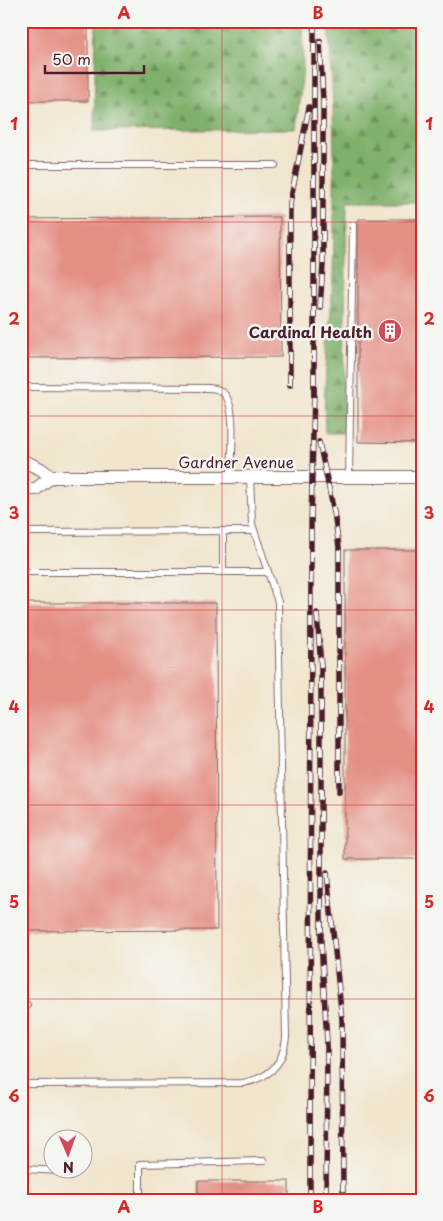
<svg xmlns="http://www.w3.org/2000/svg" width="443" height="1221" viewBox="0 0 443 1221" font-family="'Playpen Sans',sans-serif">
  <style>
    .forest { fill: url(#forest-firs); stroke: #65684c }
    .building { fill: #e48f84 }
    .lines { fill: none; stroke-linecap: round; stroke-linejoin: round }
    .service-casing { stroke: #846464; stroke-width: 8 }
    .minor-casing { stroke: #846464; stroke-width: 14 }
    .service { stroke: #fff; stroke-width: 6 }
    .minor { stroke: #fff; stroke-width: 12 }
    .rail-casing { stroke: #4a1f2b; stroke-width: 5.5 }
    .rail { stroke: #f6f6f2; stroke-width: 4; stroke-dasharray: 11; stroke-linecap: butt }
    .grid { fill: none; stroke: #d62828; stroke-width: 1; stroke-opacity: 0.55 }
    .labels { text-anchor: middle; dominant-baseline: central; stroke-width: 5; stroke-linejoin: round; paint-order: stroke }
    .poi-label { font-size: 15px; font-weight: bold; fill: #4a1f2b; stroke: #f6f6f2; text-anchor: end }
    .street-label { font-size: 15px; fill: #4a1f2b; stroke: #f6f6f2 }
    .neatline { fill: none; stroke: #d62828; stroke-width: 2 }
    .grid-label { font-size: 16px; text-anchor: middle; font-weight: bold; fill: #d62828 }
  </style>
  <defs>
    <pattern id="forest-firs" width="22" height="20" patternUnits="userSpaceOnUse" patternTransform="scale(1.25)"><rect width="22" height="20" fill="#80b16c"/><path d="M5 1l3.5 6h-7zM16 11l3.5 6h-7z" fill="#6b8f59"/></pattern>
  </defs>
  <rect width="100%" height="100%" fill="#f6f6f2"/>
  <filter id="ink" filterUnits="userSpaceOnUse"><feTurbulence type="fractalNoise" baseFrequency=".02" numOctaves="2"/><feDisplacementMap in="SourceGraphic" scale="10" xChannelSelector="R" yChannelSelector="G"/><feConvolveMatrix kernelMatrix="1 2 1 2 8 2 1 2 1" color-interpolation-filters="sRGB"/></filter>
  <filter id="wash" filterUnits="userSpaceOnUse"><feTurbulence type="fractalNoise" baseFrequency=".0096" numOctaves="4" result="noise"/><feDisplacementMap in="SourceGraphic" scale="20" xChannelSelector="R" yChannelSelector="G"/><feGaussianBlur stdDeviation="1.12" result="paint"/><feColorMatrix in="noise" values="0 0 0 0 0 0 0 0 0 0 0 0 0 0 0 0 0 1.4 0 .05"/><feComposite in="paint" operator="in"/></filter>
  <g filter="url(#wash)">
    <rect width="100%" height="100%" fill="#f1e5cd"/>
    <g class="forest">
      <polygon points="96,21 302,21 303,68 296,129 94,131"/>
      <path d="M328,21H422V202H347L343,433H325C322,379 331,329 333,275C335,190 335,105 328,21Z"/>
    </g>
    <g id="blocks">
      <g class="building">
        <rect x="21" y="21" width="67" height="80"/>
        <polygon points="280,217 281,357 21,358 21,219"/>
        <polygon points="358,219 422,219 422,443 358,442"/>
        <rect x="345" y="550" width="77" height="309"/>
        <polygon points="21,603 216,603 217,930 21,931"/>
        <rect x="198" y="1181" width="91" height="19"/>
      </g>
    </g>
  </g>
  <g filter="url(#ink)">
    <use href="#blocks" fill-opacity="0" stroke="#846464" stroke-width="1"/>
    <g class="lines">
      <g class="service-casing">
        <g id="service">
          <polyline points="21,165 275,165"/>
          <path d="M21,387L207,388C214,388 221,389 225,395C237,409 231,458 231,477"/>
          <polyline points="349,477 353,225"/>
          <polyline points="223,531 223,572"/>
          <polyline points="21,532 254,531"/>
          <polyline points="21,572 268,572"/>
          <polyline points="21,1005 27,1005"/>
          <path d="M21,1084L243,1083C269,1078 283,1065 286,1038L278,602L252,524L250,477"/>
          <polyline points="21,1169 63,1171"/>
          <polyline points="140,1200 140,1164 263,1161"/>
        </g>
      </g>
      <g class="minor-casing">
        <g id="minor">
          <polyline points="21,460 41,469 51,477"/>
          <polyline points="21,489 36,489 51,477 422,477"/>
        </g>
      </g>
      <use href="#service" class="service"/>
      <use href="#minor" class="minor"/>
      <g class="rail-casing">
        <g id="rail">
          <polyline points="314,21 314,394"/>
          <polyline points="320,308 323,265 323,101 320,41"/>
          <polyline points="290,385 290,203 309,107"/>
          <polyline points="319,442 334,512 339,547 339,792"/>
          <polyline points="317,613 321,667 321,942 327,1042 326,1200"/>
          <polyline points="327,873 342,1020 343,1200"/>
          <polyline points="310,1200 311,525 314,389"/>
        </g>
      </g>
      <use href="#rail" class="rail"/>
    </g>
  </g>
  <path class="grid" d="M222,21V1200M21,222H422M21,416H422M21,610H422M21,805H422M21,999H422"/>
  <defs>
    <g id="building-disc" transform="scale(1.25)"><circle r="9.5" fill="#d1495b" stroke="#f6f6f2"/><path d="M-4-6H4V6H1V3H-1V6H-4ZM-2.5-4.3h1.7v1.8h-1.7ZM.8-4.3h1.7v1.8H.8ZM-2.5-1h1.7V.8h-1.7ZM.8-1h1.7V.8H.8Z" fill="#fff"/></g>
  </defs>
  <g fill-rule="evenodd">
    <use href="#building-disc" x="390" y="331"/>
  </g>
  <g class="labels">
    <g class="poi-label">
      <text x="372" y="331">Cardinal Health</text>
    </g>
    <g class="street-label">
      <text x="236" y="461">Gardner Avenue</text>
    </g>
  </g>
  <rect width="443" height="1221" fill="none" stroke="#f6f6f2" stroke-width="55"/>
  <g transform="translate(68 1154) rotate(178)"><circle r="24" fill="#f6f6f2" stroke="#b1a0a2"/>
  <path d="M0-4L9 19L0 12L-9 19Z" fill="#d1495b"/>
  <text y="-8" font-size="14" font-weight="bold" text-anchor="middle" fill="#4a1f2b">N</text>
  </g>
  <path d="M45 65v8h99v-8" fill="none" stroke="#4a1f2b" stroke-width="2.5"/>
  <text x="52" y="65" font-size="15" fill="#4a1f2b" stroke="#f6f6f2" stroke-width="4" paint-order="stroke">50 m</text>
  <rect x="28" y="28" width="388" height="1166" class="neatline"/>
  <g class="grid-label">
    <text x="124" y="19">A</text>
    <text x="318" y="19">B</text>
    <text x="14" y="130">1</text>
    <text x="429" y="130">1</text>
    <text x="14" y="325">2</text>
    <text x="429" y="325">2</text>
    <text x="14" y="519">3</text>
    <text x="429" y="519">3</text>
    <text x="14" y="713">4</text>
    <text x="429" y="713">4</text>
    <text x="14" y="908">5</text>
    <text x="429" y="908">5</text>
    <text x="14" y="1102">6</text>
    <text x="429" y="1102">6</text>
    <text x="124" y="1213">A</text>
    <text x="318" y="1213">B</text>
  </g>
</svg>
